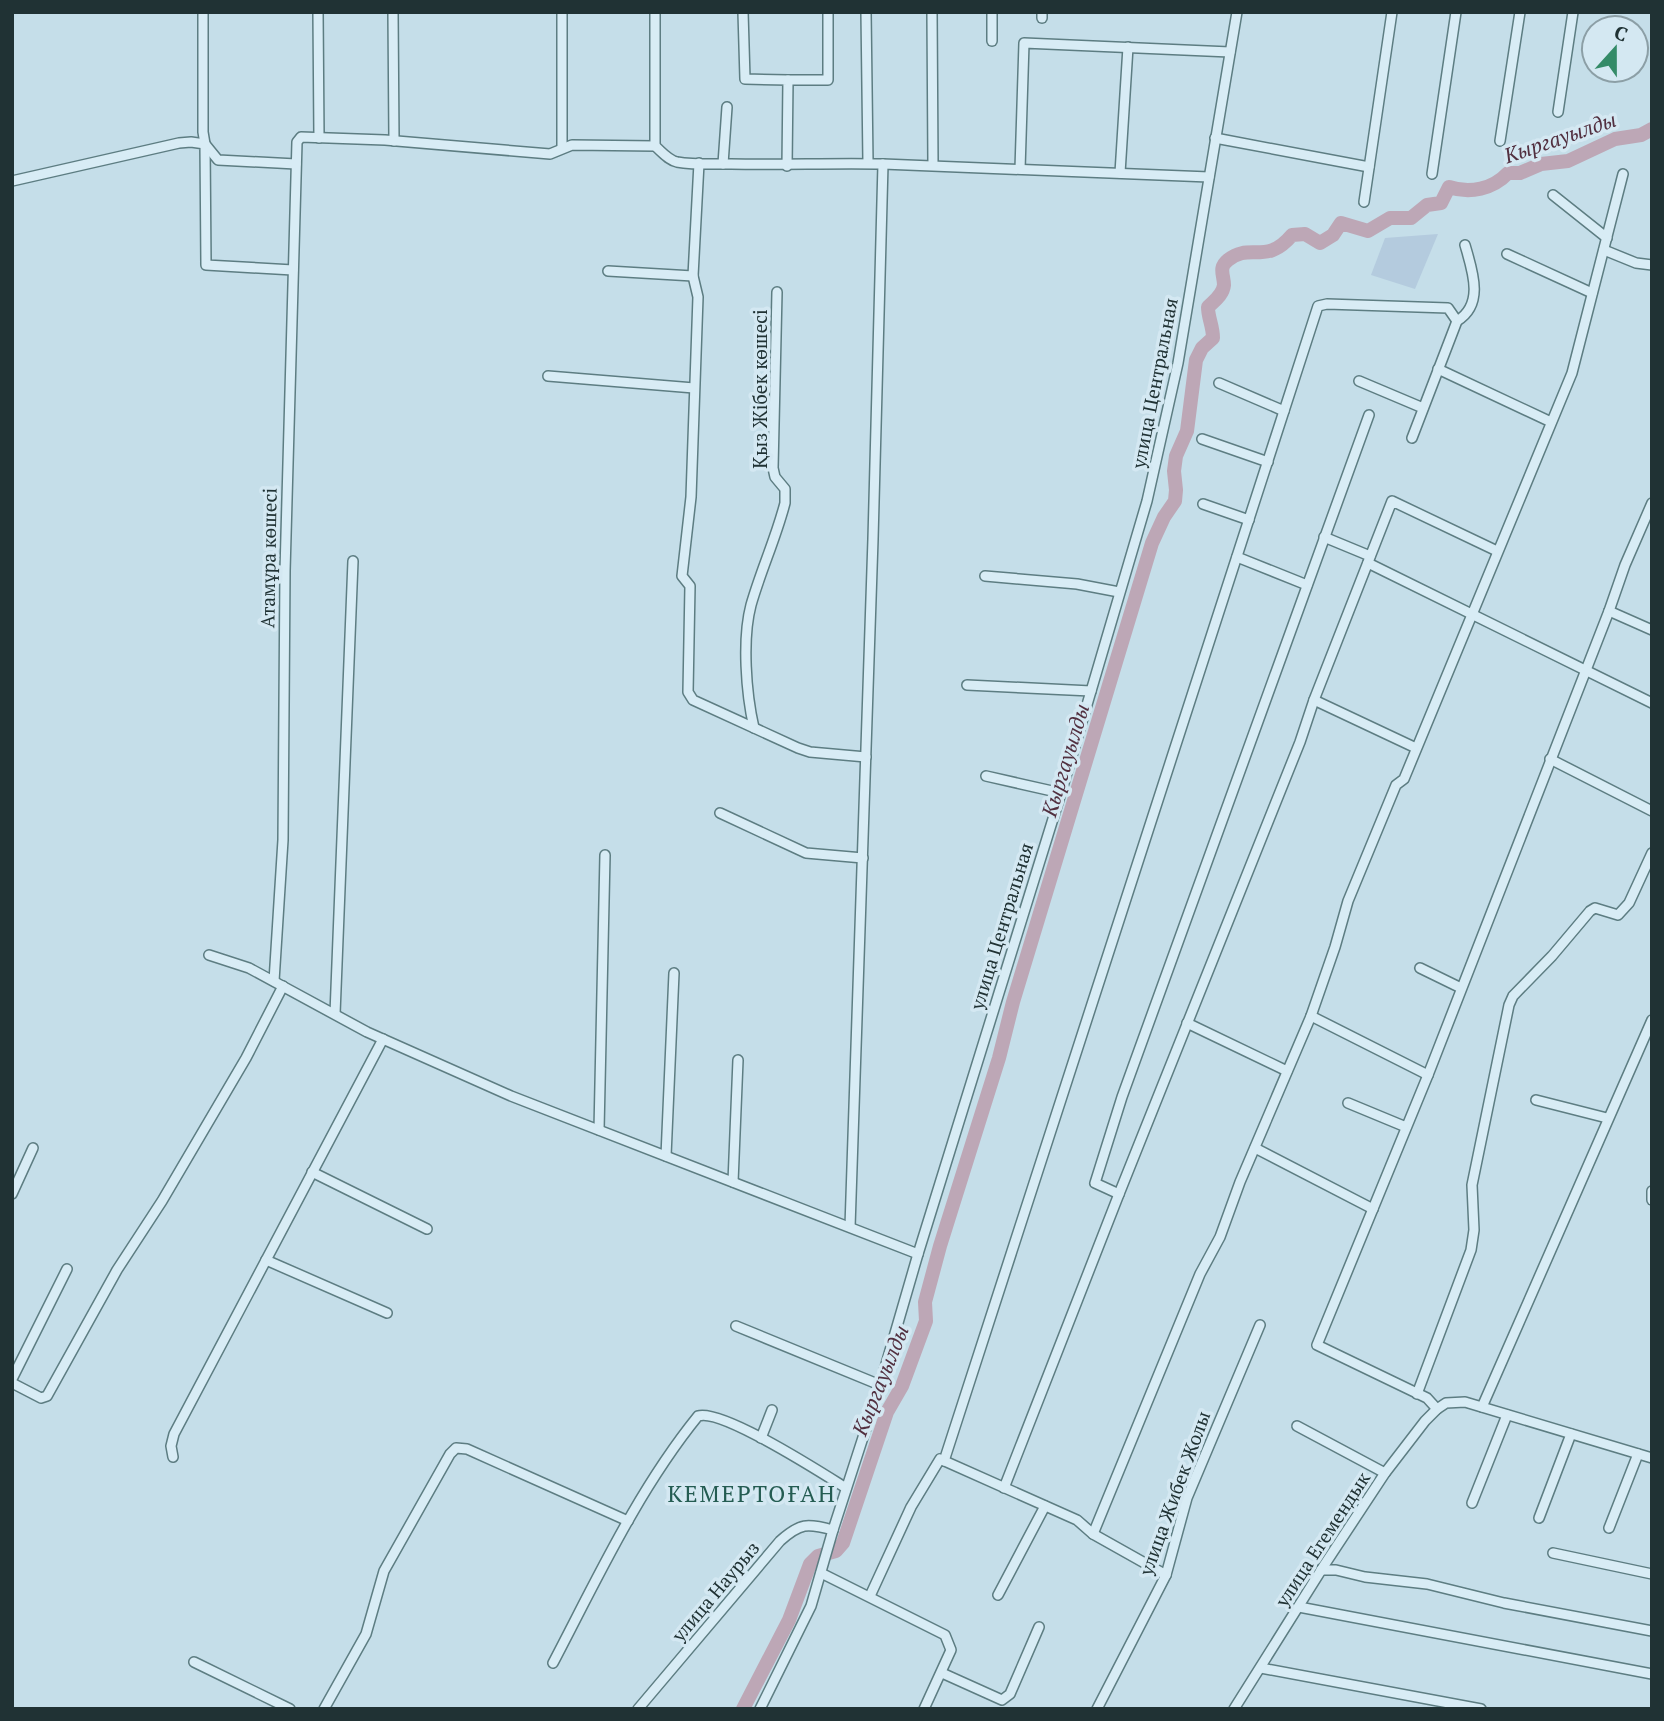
<svg xmlns="http://www.w3.org/2000/svg" width="1664" height="1721" viewBox="0 0 1664 1721" font-family="'PT Serif',serif">
  <style>
    .farmland { fill: #b4cbde }
    .lines { fill: none; stroke-linecap: round; stroke-linejoin: round }
    .river { stroke: #bda7b6; stroke-width: 14 }
    .street-casing { stroke: #5d7d82; stroke-width: 12 }
    .street { stroke: #d8ecf5; stroke-width: 9 }
    .labels { text-anchor: middle; dominant-baseline: central; stroke-width: 7; stroke-linejoin: round; paint-order: stroke }
    .street-label { font-size: 19px; fill: #203234; stroke: #d4e8f2 }
    .water-label { font-size: 21px; font-style: italic; fill: #523040; stroke: #d4e8f2 }
    .quarter-label { font-size: 23px; letter-spacing: 2px; fill: #245c52; stroke: #d4e8f2 }
  </style>
  <rect width="100%" height="100%" fill="#c5dee9"/>
  <polygon class="farmland" points="1438,234 1415,289 1371,275 1385,238"/>
  <g class="lines">
    <path class="river" d="M743,1709L789,1620L810,1564L818,1556L836,1551L843,1543L887,1412L902,1386L926,1321L925,1302L940,1246L999,1058L1013,1002L1152,543L1164,517L1175,501L1176,490L1174,471L1176,456L1187,431L1196,360L1202,348L1213,338C1213,326 1208,318 1208,307C1214,301 1223,295 1224,285C1224,275 1218,268 1228,260C1250,242 1266,266 1292,235L1305,234L1320,243L1333,235L1341,223L1368,231L1390,218H1411L1427,205L1441,203L1449,187C1470,194 1493,189 1508,173H1520L1541,164L1568,161L1615,139L1641,135L1652,129"/>
    <g class="street-casing">
      <g id="street">
        <polyline points="203,12 203,132 205,144 218,160 296,164"/>
        <polyline points="318,12 319,138"/>
        <polyline points="393,12 394,141"/>
        <polyline points="562,12 562,148"/>
        <polyline points="655,12 655,146"/>
        <polyline points="743,12 745,79 788,80 787,166"/>
        <polyline points="866,12 868,163"/>
        <polyline points="932,12 933,165"/>
        <polyline points="1042,18 1042,12"/>
        <polyline points="992,41 992,12"/>
        <polyline points="788,80 828,80 828,12"/>
        <polyline points="1558,112 1573,12"/>
        <polyline points="1215,138 1369,167"/>
        <polyline points="1500,141 1520,12"/>
        <polyline points="699,163 693,276 698,297 691,497 682,576 690,586 688,692 693,700 798,748 810,752 866,757"/>
        <polyline points="723,164 727,107"/>
        <polyline points="1020,169 1024,43 1230,52"/>
        <polyline points="1120,173 1128,47"/>
        <polyline points="1432,174 1456,12"/>
        <polyline points="12,181 179,143 191,142 205,144 206,265 293,270"/>
        <polyline points="1553,195 1607,238"/>
        <polyline points="1364,202 1392,12"/>
        <polyline points="1604,250 1636,263 1652,265"/>
        <polyline points="1507,254 1592,293"/>
        <polyline points="608,271 693,276"/>
        <polyline points="1438,369 1551,422"/>
        <polyline points="548,376 694,388"/>
        <polyline points="1359,381 1423,408"/>
        <polyline points="1219,383 1284,411"/>
        <path d="M1412,438L1457,321C1485,304 1472,270 1465,245"/>
        <polyline points="1202,439 1268,462"/>
        <polyline points="1203,504 1249,520"/>
        <polyline points="1324,537 1370,556"/>
        <polyline points="1237,557 1307,585"/>
        <polyline points="1368,563 1652,703"/>
        <polyline points="985,576 1077,584 1119,592"/>
        <polyline points="1609,611 1652,630"/>
        <polyline points="967,685 1091,691"/>
        <polyline points="1314,700 1416,748"/>
        <path d="M754,728C746,693 742,639 751,605C761,570 776,538 785,503V489L775,477L773,468L777,292"/>
        <polyline points="1550,759 1652,811"/>
        <polyline points="986,776 1061,793"/>
        <polyline points="720,813 806,853 863,858"/>
        <polyline points="209,955 249,968 367,1032 511,1096 918,1254"/>
        <polyline points="1420,968 1461,988"/>
        <path d="M274,981L283,840L285,571L297,142L301,137L385,140L550,154L572,145L655,146C662,152 668,160 677,162C694,165 714,164 731,164C782,165 832,163 883,164L1209,177"/>
        <polyline points="335,1014 353,561"/>
        <polyline points="1311,1016 1428,1075"/>
        <polyline points="1187,1023 1287,1071"/>
        <polyline points="1536,1100 1607,1118"/>
        <polyline points="1348,1103 1406,1127"/>
        <polyline points="599,1130 605,855"/>
        <polyline points="1255,1148 1373,1209"/>
        <polyline points="666,1156 674,973"/>
        <polyline points="312,1172 427,1229"/>
        <polyline points="733,1182 738,1060"/>
        <polyline points="1652,1191 1652,1200"/>
        <polyline points="12,1194 33,1148"/>
        <polyline points="1119,1194 1095,1183 1122,1097 1369,415"/>
        <polyline points="850,1227 873,539 883,164"/>
        <polyline points="266,1260 387,1313"/>
        <polyline points="736,1326 880,1385"/>
        <polyline points="12,1379 67,1269"/>
        <polyline points="12,1383 41,1398 47,1396 117,1270 162,1201 246,1058 283,986"/>
        <polyline points="1417,1394 1471,1250 1474,1230 1472,1185 1509,1005 1513,996 1552,956 1590,911 1595,908 1618,915 1629,903 1652,853"/>
        <polyline points="1482,1407 1652,1020"/>
        <polyline points="1437,1409 1427,1398 1317,1345 1428,1075 1609,611 1625,565 1652,503"/>
        <polyline points="1297,1426 1385,1473"/>
        <polyline points="761,1438 772,1410"/>
        <polyline points="173,1457 171,1446 174,1434 383,1039"/>
        <polyline points="944,1461 1318,306 1327,304 1448,308 1457,321"/>
        <polyline points="1004,1488 1119,1194 1300,742 1314,700 1392,501 1497,551"/>
        <polyline points="1472,1503 1507,1415"/>
        <polyline points="1539,1518 1571,1434"/>
        <polyline points="1609,1528 1638,1454"/>
        <polyline points="1093,1534 1200,1274 1220,1237 1240,1182 1311,1016 1335,947 1348,901 1396,785 1404,779 1572,373 1623,174"/>
        <polyline points="1553,1553 1652,1574"/>
        <polyline points="1321,1570 1336,1570 1365,1577 1427,1584 1504,1603 1652,1631"/>
        <polyline points="821,1573 945,1635 951,1650 924,1709"/>
        <polyline points="998,1595 1045,1506"/>
        <polyline points="870,1596 911,1507 940,1459 1077,1520 1093,1534 1166,1575"/>
        <polyline points="1299,1607 1652,1674"/>
        <polyline points="194,1662 290,1709"/>
        <path d="M553,1663C597,1579 638,1490 698,1416C721,1408 822,1473 846,1488"/>
        <polyline points="1261,1668 1481,1709"/>
        <polyline points="942,1673 1002,1700 1010,1694 1039,1627"/>
        <polyline points="324,1709 366,1634 384,1571 450,1454 456,1448 467,1449 628,1521"/>
        <path d="M638,1709L780,1541C800,1523 807,1523 833,1530"/>
        <polyline points="760,1709 811,1606 833,1530 880,1385 918,1254 1061,793 1147,501 1178,363 1237,12"/>
        <polyline points="1097,1709 1166,1575 1187,1498 1260,1325"/>
        <polyline points="1234,1709 1325,1564 1385,1473 1425,1421 1437,1409 1446,1403 1465,1402 1652,1458"/>
      </g>
    </g>
    <use href="#street" class="street"/>
  </g>
  <g class="labels">
    <g class="street-label">
      <text transform="translate(1154 383) rotate(-79)">улица Центральная</text>
      <text transform="translate(759 389) rotate(-90)">Қыз Жібек көшесі</text>
      <text transform="translate(268 558) rotate(-89)">Атамұра көшесі</text>
      <text transform="translate(1001 926) rotate(-73)">улица Центральная</text>
      <text transform="translate(1174 1493) rotate(-70)">улица Жибек Жолы</text>
      <text transform="translate(1322 1539) rotate(-57)">улица Егемендык</text>
      <text transform="translate(715 1591) rotate(-50)">улица Наурыз</text>
    </g>
    <g class="water-label">
      <text transform="translate(1560 137) rotate(-19)">Кыргауылды</text>
      <text transform="translate(1065 760) rotate(-73)">Кыргауылды</text>
      <text transform="translate(880 1380) rotate(-68)">Кыргауылды</text>
    </g>
    <g class="quarter-label">
      <text x="752" y="1493">КЕМЕРТОҒАН</text>
    </g>
  </g>
  <rect width="1664" height="1721" fill="none" stroke="#203234" stroke-width="28"/>
  <g transform="translate(1615 49) rotate(21)"><circle r="33" fill="#d4e8f2" stroke="#8c9fa6" stroke-width="2"/>
  <path d="M0-5L12 26L0 18L-12 26Z" fill="#348b68"/>
  <text y="-10" font-size="19" font-weight="bold" text-anchor="middle" fill="#203234">С</text>
  </g>
</svg>
